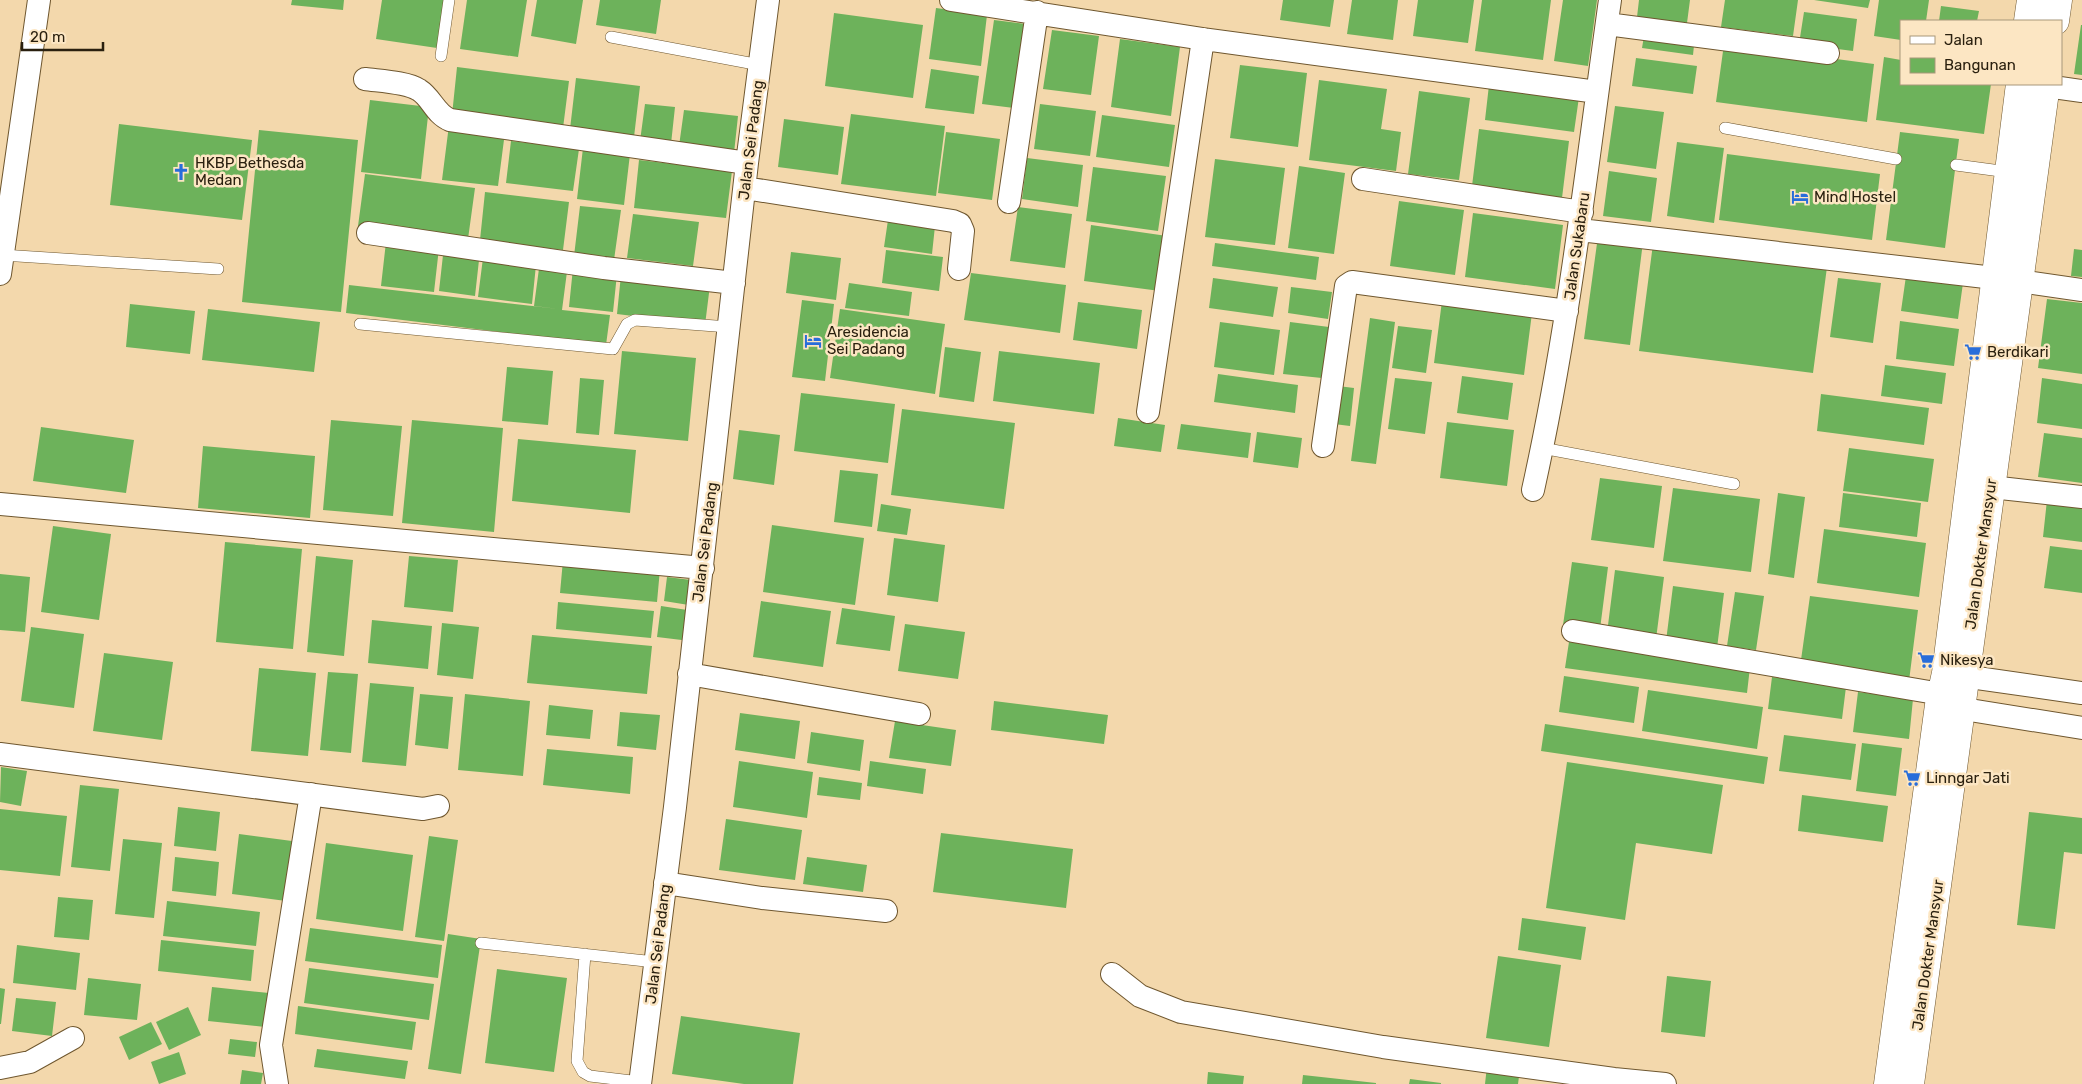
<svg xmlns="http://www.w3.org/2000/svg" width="2082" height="1084" font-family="Rubik,sans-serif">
<rect width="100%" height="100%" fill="#f3d8ac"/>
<path fill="#6db25b" d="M292,0H344L343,10L291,5Z
M382,0H445L437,48L376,39Z
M467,0H527L518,57L460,49Z
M537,0H583L576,44L531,36Z
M600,0H661L656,34L596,25Z
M1283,0H1334L1330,27L1280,20Z
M1352,0H1398L1393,40L1347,34Z
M1418,0H1474L1468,43L1413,36Z
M1482,0H1551L1543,60L1475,51Z
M1563,0H1597L1588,66L1554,61Z
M1639,0H1690L1687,23L1637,17Z
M1725,0H1798L1793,36L1721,27Z
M1814,0H1870L1868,8Z
M1879,0H1929L1926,21H1901V40L1874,36Z
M1941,6L1979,11L1977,21H1939Z
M936,8L987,15L981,66L929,59Z
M1804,12L1857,19L1853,51L1799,44Z
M834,13L923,25L913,98L825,86Z
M994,20L1033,25L1022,109L982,104Z
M2081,25H2082V75L2074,74Z
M1052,30L1099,36L1091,95L1043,89Z
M1645,30L1695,36L1693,55L1642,48Z
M1120,39L1180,47L1171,116L1111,107Z
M1724,44L1874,64L1867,122L1716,102Z
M1884,57L1901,60V84H1991L1984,134L1876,120Z
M1636,58L1697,66L1693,94L1632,86Z
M1240,65L1307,73L1298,147L1230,138Z
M457,67L569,81L563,128L452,115Z
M931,69L979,76L974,114L925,108Z
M576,78L640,86L634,137L570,129Z
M1319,80L1387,89L1381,129L1401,132L1396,171L1309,160Z
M1489,85L1579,97L1574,132L1485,120Z
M1419,91L1470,98L1459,180L1408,174Z
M370,100L429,107L421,179L361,172Z
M645,104L675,107L671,144L640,141Z
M1040,104L1096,111L1090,156L1034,149Z
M1615,106L1664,112L1656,169L1607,162Z
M684,110L738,116L734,153L679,146Z
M851,114L945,126L936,196L841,184Z
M1102,115L1175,125L1169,167L1096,157Z
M784,119L844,127L838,175L778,167Z
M119,124L252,140L242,220L110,205Z
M449,125L505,132L498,186L442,180Z
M1479,129L1569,141L1562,198L1472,186Z
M259,130L358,140L341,312L242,302Z
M946,132L1000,139L992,200L938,193Z
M1900,132L1959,139L1945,248L1886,240Z
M511,141L579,149L573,191L506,183Z
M1677,142L1724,148L1714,223L1667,216Z
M583,148L630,154L624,205L577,199Z
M1727,154L1880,174L1872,240L1719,220Z
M1027,158L1083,165L1078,207L1022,199Z
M1215,159L1285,168L1275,245L1205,237Z
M639,160L732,171L726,218L634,208Z
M1299,166L1345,173L1334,254L1288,248Z
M1093,167L1166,176L1158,231L1086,221Z
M1609,171L1657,178L1651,222L1603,216Z
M365,174L475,188L468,239L358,226Z
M485,192L569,202L563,250L480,240Z
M1399,201L1464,210L1455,275L1390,266Z
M580,206L621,210L614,260L574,256Z
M1018,207L1072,214L1065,268L1010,261Z
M1473,213L1563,225L1555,289L1465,277Z
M633,214L699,222L693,266L627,258Z
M888,220L935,226L932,254L884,247Z
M1091,225L1167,236L1160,291L1084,281Z
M1598,236L1643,242L1630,345L1584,339Z
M386,242L439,248L434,292L381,286Z
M1215,243L1319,257L1316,280L1212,266Z
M1653,244L1827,267L1813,373L1639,351Z
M2074,249L2082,250V277L2071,276Z
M886,250L943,257L939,291L882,283Z
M791,252L841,258L836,300L786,293Z
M443,255L479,260L475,296L439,291Z
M483,258L536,265L532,304L478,297Z
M540,261L568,264L562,310L610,315L606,345L346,313L349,285L559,309L534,306Z
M573,268L617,274L613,312L569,307Z
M971,273L1066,285L1060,333L964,320Z
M621,275L710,285L705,325L617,314Z
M1906,276L1963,283L1958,319L1901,311Z
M1213,278L1278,287L1273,317L1209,308Z
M1838,278L1881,283L1873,343L1830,337Z
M849,283L912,292L909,316L845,308Z
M1291,287L1332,292L1328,319L1288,313Z
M2047,299L2082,303V374L2038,368Z
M802,300L834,304L825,381L792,377Z
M1442,301L1532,313L1524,375L1434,363Z
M1078,302L1142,310L1137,349L1073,340Z
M130,304L195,311L190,354L126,347Z
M208,309L320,322L314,372L202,360Z
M840,309L945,324L935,394L830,378Z
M1370,318L1395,322L1376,464L1351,461Z
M1900,321L1959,329L1954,366L1896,359Z
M1220,322L1280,330L1274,375L1214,367Z
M1290,322L1329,327L1322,378L1283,374Z
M1398,326L1432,330L1426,373L1392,368Z
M945,347L981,352L974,402L939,397Z
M622,351L696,358L688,441L614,434Z
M999,351L1100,363L1094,414L993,401Z
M1885,365L1946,373L1942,404L1881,396Z
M507,367L553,371L548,425L502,421Z
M1218,374L1298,385L1295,413L1214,402Z
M1462,376L1513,383L1508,420L1457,413Z
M580,378L604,380L599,435L576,433Z
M1395,378L1432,382L1425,434L1388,429Z
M2042,378L2082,384V429L2037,423Z
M1338,386L1354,388L1350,426L1334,424Z
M801,393L895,404L888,463L794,451Z
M1821,394L1929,408L1924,445L1817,431Z
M902,409L1015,423L1004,509L891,495Z
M1118,418L1165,425L1161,452L1114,446Z
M331,420L402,426L393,516L323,510Z
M412,420L503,428L494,532L402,523Z
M1447,422L1514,430L1507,486L1440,478Z
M1181,424L1251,433L1248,458L1177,449Z
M41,427L134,440L126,493L33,481Z
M739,430L780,435L774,485L733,479Z
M1257,432L1302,438L1298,468L1253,462Z
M2044,433L2082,438V483L2038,477Z
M518,439L636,450L630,513L512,501Z
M203,446L315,456L310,518L198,508Z
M1849,448L1934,459L1928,502L1843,491Z
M840,470L878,474L872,527L834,522Z
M1600,478L1662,486L1654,548L1591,540Z
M1673,488L1760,499L1751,572L1663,561Z
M1778,493L1805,497L1794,578L1768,574Z
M1843,493L1921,503L1917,537L1839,527Z
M2047,500L2082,505V542L2043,537Z
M881,504L911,509L907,535L877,531Z
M772,525L864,538L855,605L763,592Z
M53,526L111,534L99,620L41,612Z
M1824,529L1926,543L1919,597L1817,583Z
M894,538L945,545L938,602L887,595Z
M225,542L302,549L293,649L216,642Z
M2050,546L2082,550V593L2044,588Z
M316,556L353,560L344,656L307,652Z
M409,556L458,560L453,612L404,607Z
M563,560L660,569L657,602L560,593Z
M1572,562L1608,567L1600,629L1563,625Z
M1615,570L1664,577L1656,639L1607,633Z
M0,574L30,577L25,632L0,630Z
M667,577L699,581L695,606L664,601Z
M1673,586L1724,593L1717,648L1666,641Z
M1735,592L1764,596L1756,650L1727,646Z
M1810,596L1918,610L1909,681L1800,667Z
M761,601L831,611L823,667L753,657Z
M558,602L654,611L651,638L556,629Z
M661,606L694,611L690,641L657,637Z
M842,608L895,616L890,651L836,644Z
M372,620L432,626L428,669L368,663Z
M442,623L479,627L473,679L437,675Z
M905,624L965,632L958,679L898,671Z
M31,627L84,634L74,708L21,701Z
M532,635L652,646L647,694L527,683Z
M1569,642L1750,667L1747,693L1565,668Z
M104,653L173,662L162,740L93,731Z
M259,668L316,673L308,756L251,751Z
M328,672L358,674L351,753L320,750Z
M1564,676L1639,687L1634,723L1559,712Z
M1772,677L1846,687L1842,719L1768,709Z
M370,683L414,687L406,766L362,762Z
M1648,690L1763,707L1757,749L1642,731Z
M1858,692L1913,699L1909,739L1853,732Z
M420,694L453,697L448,749L415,745Z
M465,694L530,701L523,776L458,770Z
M994,701L1108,715L1104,744L991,730Z
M549,705L593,710L590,739L546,735Z
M620,712L660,715L656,750L617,746Z
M740,713L800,721L795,759L735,750Z
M895,721L956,730L951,766L889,758Z
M1545,724L1768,757L1764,784L1541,751Z
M811,732L864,740L860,771L807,763Z
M1784,735L1856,744L1851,780L1779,771Z
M1862,743L1902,748L1896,796L1856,791Z
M547,749L633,757L630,794L543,785Z
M739,761L813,772L807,818L733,807Z
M870,761L926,769L923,794L867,786Z
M1567,762L1723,785L1712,854L1636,843L1625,920L1546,908Z
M1,767L27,771L21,806L0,802Z
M819,777L862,783L860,800L817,795Z
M80,785L119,789L110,871L71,867Z
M1802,795L1888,806L1883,842L1798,831Z
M178,807L220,812L216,851L174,846Z
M0,809L67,816L60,876L0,870Z
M2029,812L2082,818V854L2064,852L2055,929L2017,925Z
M726,819L802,830L795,880L719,870Z
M941,833L1073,849L1066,908L933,892Z
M239,834L292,841L286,901L232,894Z
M429,836L458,840L444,941L415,937Z
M123,839L162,843L154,918L115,914Z
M326,843L413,855L403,931L316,919Z
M175,857L219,862L216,896L172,891Z
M807,857L867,865L863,892L803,884Z
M58,897L93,900L89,940L54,937Z
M167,901L260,912L256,946L163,936Z
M1522,918L1586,927L1581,960L1518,950Z
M310,928L442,945L438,978L305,961Z
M448,934L481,939L461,1074L428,1069Z
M161,940L254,950L251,981L158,971Z
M17,945L80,953L76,990L13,983Z
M1498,956L1561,965L1549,1047L1486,1038Z
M309,968L434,984L429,1020L304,1003Z
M497,969L567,978L554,1072L485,1063Z
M1667,976L1711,981L1705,1037L1661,1032Z
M88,978L141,984L137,1020L84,1015Z
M212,987L269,993L265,1027L208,1021Z
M0,988L5,989L1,1024H0Z
M16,998L56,1002L52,1036L12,1031Z
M298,1006L416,1022L412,1050L295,1034Z
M188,1007L201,1035L169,1050L156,1022Z
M681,1016L800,1033L793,1084H744L672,1074Z
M151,1022L162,1044L129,1060L119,1037Z
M230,1039L257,1042L255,1057L228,1054Z
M317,1049L408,1061L405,1079L314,1067Z
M179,1052L186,1074L159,1084L151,1062Z
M1487,1066L1520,1069L1518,1084H1485Z
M242,1070L263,1073L261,1084H240Z
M1208,1072L1244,1076L1243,1084H1207Z
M1303,1075L1376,1083V1084H1302Z
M1410,1079L1441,1083V1084H1409Z"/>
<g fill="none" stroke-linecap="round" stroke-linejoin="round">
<g stroke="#6f572f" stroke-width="12">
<path id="lane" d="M611,37L760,65
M441,56L449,0
M1725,128L1896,159
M1956,165L2008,172
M2,255L218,269
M360,324L613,349L627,324L635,320L729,327
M1542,448L1734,484
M481,943L655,962
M585,954L577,1061L583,1072L590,1076L640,1082"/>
</g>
<g stroke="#6f572f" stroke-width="24">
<path id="street" d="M951,0L1203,39L1597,92
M1607,24L1828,53
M365,79C379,81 407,82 419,90C432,98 435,114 450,120L747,163
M2046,86L2082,91
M1363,179L1582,212
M745,188L953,221L960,224L963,231L959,269
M1009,202L1037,12
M1580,230L1994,278
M368,233L604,268L734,283
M0,274L39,0
M2019,281L2082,290
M1148,412L1203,39
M1323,446L1346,286L1352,282L1567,311
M1991,487L2082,497
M1533,490C1569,328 1587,164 1610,0
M0,504L703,568
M1573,631L1941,694
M689,674L919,714
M1949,674L2082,693
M1945,706L2082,728
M0,754L423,809L438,806
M665,883L762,898L886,911
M1112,974L1140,996L1181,1012L1383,1047L1614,1079L1665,1084
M0,1068L30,1062L73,1038
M277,1084L271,1045L311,794
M640,1084L675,807L747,163L768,0"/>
</g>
<g stroke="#6f572f" stroke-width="29">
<path id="primary" d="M2028,21L2031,0
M2055,21L2058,0
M1888,1084L1939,705L1946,673L2020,84
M1910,1084L2046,84"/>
</g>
<use href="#lane" stroke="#fff" stroke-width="11"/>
<use href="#street" stroke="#fff" stroke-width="22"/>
<use href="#primary" stroke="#fff" stroke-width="28"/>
</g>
<defs>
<g id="church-bare" transform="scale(1.35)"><path d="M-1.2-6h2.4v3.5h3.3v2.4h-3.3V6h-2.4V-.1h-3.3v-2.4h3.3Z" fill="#286dda" stroke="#fce6c3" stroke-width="2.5" paint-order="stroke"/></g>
<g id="hotel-bare" transform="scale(1.35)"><path d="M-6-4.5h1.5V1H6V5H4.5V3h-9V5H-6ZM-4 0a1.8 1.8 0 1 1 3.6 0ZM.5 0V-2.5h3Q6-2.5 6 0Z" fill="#286dda" stroke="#fce6c3" stroke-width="2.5" paint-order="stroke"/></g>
<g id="supermarket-bare" transform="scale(1.35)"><path d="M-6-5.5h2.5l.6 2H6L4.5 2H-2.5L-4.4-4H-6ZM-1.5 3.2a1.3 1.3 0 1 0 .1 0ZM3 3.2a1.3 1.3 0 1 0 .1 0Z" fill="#286dda" stroke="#fce6c3" stroke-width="2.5" paint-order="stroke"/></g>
</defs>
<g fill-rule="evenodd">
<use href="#church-bare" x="181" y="172"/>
<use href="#hotel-bare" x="1800" y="197"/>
<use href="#hotel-bare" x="813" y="341"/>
<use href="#supermarket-bare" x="1973" y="352"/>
<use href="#supermarket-bare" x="1926" y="660"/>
<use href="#supermarket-bare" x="1912" y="778"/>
</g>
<g text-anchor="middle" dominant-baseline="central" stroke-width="5" stroke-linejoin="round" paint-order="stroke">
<g font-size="15" fill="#2a200f" stroke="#fce6c3">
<text transform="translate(751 140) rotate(-83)">Jalan Sei Padang</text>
<text transform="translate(1577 246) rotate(-82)">Jalan Sukabaru</text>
<text transform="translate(705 542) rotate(-83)">Jalan Sei Padang</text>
<text transform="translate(1981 554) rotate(-82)">Jalan Dokter Mansyur</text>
<text transform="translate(658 944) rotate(-83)">Jalan Sei Padang</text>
<text transform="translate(1928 955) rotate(-82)">Jalan Dokter Mansyur</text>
</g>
<g font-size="15" fill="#2a200f" stroke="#fce6c3" text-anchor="start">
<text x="195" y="163">HKBP Bethesda<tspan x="195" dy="17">Medan</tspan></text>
<text x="1814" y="197">Mind Hostel</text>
<text x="827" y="332">Aresidencia<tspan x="827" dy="17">Sei Padang</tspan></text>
<text x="1987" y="352">Berdikari</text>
<text x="1940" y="660">Nikesya</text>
<text x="1926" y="778">Linngar Jati</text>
</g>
</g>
<rect x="1900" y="20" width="162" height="65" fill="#fce6c3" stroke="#a8977b"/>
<rect x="1910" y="36" width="25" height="8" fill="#ffffff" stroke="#a8977b"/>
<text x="1944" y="45" font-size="15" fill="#2a200f">Jalan</text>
<rect x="1910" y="58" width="25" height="15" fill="#6db25b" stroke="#a8977b"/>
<text x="1944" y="70" font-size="15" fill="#2a200f">Bangunan</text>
<path d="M22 42v8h81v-8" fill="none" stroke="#2a200f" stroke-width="2.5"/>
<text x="30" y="42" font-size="15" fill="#2a200f" stroke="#fce6c3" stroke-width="4" paint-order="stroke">20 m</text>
</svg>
